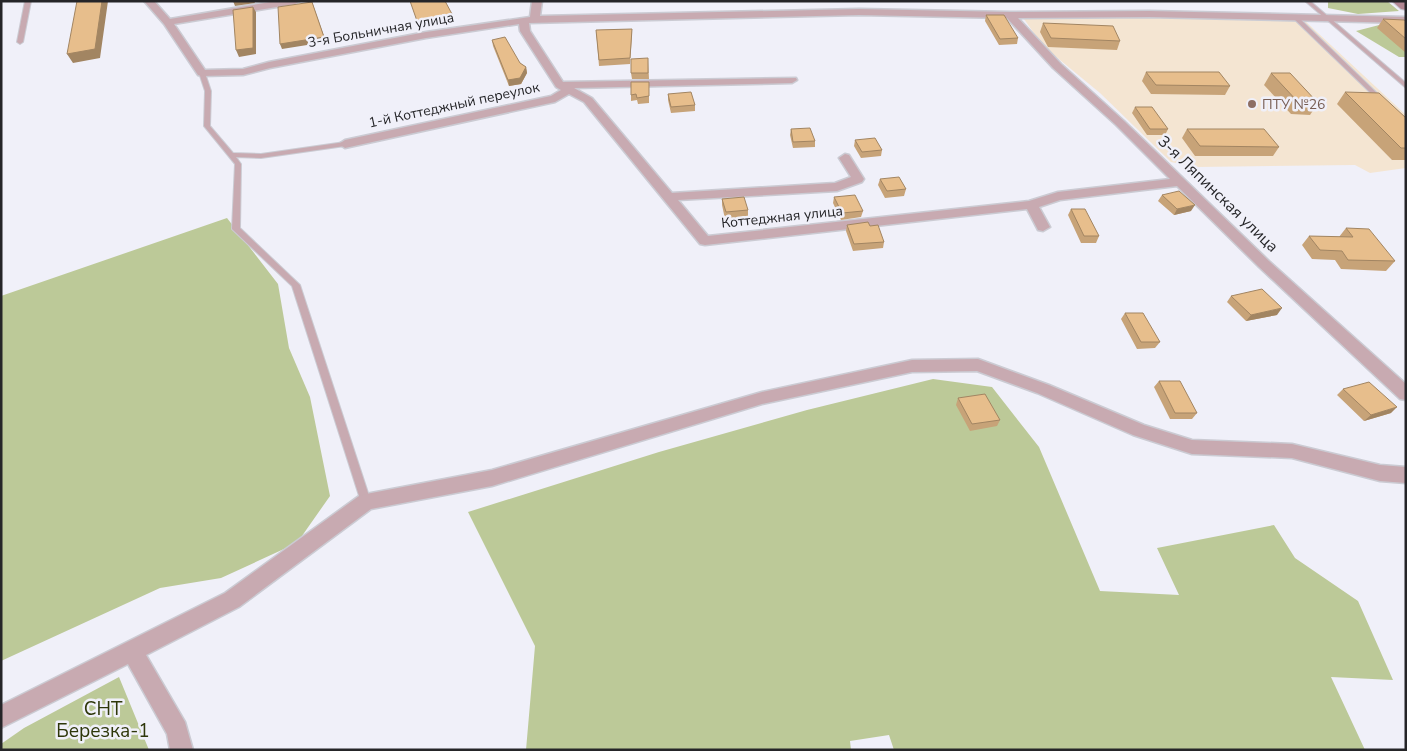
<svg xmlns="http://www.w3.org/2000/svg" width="1407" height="751" font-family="'Nunito Sans',sans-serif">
<rect width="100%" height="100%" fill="#f0f0f9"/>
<path fill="#f4e5d2" d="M1103,17L1304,20L1406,115V168L1370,173L1355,165L1197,167L1171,162L1100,93L1043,46L1024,19Z"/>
<path fill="#bcc998" d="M1328,1H1387L1399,11L1358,14L1328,8Z
M1387,23H1406V57H1399L1356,31Z
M227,218L278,284L289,348L310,397L330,496L297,543L221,578L160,588L1,661V296Z
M933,379L992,387L1039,447L1100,591L1179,595L1157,548L1274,525L1295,558L1358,601L1393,680L1331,677L1365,750H894L889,735L850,741L851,750H526L535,646L468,512L659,452L807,410Z
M119,677L149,750H1V744L24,728Z"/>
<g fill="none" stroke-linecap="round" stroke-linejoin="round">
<g stroke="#cbcbd3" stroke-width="2">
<path id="lane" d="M25,1H31L23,42L20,44L17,42Z
M1305,1H1310L1406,83V88Z
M1293,16H1297L1383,99V101H1379L1293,18Z
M202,71L205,73L211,91L210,126L233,153L261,154L345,142L348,144L345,146L261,158L236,157L241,164L240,228L300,285L371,502L370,505L366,506L362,505L361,502L292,286L232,229L235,164L204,126L205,91L199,73Z"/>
</g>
<g stroke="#cbcbd3" stroke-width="3">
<path id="street" d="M144,1H154L170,19L276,1H300L295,4L174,24L205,70L243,69L269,62L426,32L530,17L532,1H542L540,16L859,9L1010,12L1149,11L1406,17V23L1149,17L1018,18L1061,64L1124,121L1269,261L1406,384V400L1400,399L1259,267L1177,186L1060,200L1039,207L1050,227L1043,231L1038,230L1027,209L705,245L700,244L584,102L569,94L555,102L345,148L339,144L345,140L551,96L561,90L556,87L520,31L519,24L426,38L270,68L243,75L202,76L198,75L164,24ZM859,15L1007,18L1053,68L1116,125L1170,179L1058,192L1029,201L708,236L678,200L837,191L862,182L864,179L849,155L845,154L839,158L851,177L835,183L672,193L592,98L574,88L792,83L797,80L796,78L563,82L530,31L529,23Z
M978,359L1049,385L1144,425L1192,440L1292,444L1380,465L1406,467V483L1380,481L1292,458L1192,454L1133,435L1037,393L977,371L912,372L762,404L492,486L371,509L239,607L146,655L185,722L193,750H170L167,734L128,664L1,728V705L225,593L359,496L366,494L492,470L762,392L912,360Z"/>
</g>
<g stroke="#cbcbd3" stroke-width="2">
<path id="secondary" d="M1392,1H1406V10L1401,9Z"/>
</g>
<use href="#lane" fill="#c8aab1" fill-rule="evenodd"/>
<use href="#street" fill="#c8aab1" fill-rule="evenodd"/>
<use href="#secondary" fill="#b28792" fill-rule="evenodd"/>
</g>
<path fill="#c7a378" d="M566,1H582V2H566Z
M986,15L1018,38L1017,44L999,45L985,21Z
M1383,19L1406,21V53L1377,28Z
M1043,23L1120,41L1117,50L1048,47L1040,32Z
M632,29V35L630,64L599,66L596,30Z
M492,40L520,63L526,67L527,73L521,84L509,86L493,46Z
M648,58L649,79H632L631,73Z
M1146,72L1230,86L1225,95L1151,94L1142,81Z
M1271,73L1318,103L1310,115L1291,114L1264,85Z
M649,82V103L638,104L637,100L631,101V95Z
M1345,92L1406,118V160H1392L1337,104Z
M668,94L695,105V111L671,113L668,100Z
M1135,107L1168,129L1165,135H1147L1132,113Z
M791,129L815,141V147L793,148L790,135Z
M1187,129L1279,147L1273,156H1195L1182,138Z
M855,140L882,150L881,156L861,158L854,146Z
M880,179L906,189L904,196L885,198L878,185Z
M1162,195L1191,211L1174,215L1158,201Z
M834,197L863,211L861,217L841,220L833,203Z
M722,199L748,210V217L725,219L722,205Z
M1071,209L1099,236L1096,243H1081L1068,215Z
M847,225L870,226L884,242L883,248L853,251L846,231Z
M1346,228L1395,261L1386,271L1341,269L1335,260L1312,259L1302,245L1309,236L1339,237Z
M1231,296L1277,315L1246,321L1227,302Z
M1125,313L1160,342L1155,348L1137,349L1121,319Z
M1159,381L1197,413L1192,419H1170L1154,387Z
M1343,389L1391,413L1364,421L1337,395Z
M958,398L1000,420L997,426L970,431L956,405Z"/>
<path fill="#a28562" d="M102,1H108L100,58L73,63L67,54Z
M233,1H254L255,3L235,6Z
M312,2L326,42L282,49L280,44Z
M253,7L256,12V54L239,57L236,50Z
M452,14V17L417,24V21Z
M526,67L527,73L521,84L509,86L508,80Z
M1195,205L1191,211L1174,215L1177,209Z
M1282,308L1277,315L1246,321L1251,315Z
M1397,407L1391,413L1364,421L1371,415Z"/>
<path fill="#e7be8c" stroke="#a28562" d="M77,1H102L95,49L67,54Z
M410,1H445L452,14L417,21Z
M312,2L324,37L280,44L278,7Z
M253,7V48L236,50L233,10Z
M986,15H1004L1018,38L1000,39Z
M1383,19L1404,20L1406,21V39Z
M1043,23L1113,26L1120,41L1051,38Z
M632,29L630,58L599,60L596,30Z
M505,37L520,63L526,67L520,78L508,80L492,40Z
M648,58V73H631V59Z
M1146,72H1219L1230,86L1156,85Z
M1271,73H1290L1318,103L1298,102Z
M631,82H649V96L637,98L636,94L631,95Z
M691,92L695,105L671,107L668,94Z
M1345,92L1379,93L1406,118V148H1401Z
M1135,107H1152L1168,129H1150Z
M810,128L815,141L793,142L791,129Z
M1187,129H1264L1279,147L1200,146Z
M875,138L882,150L862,152L855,140Z
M899,177L906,189L887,191L880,179Z
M1179,191L1195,205L1177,209L1162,195Z
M855,195L863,211L842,213L834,197Z
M744,197L748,210L726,212L722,199Z
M1071,209H1085L1099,236H1084Z
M868,222L870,226L878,225L884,242L854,244L847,225Z
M1346,228L1369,229L1395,261L1348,260L1342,251L1320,250L1309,236L1353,237Z
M1262,289L1282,308L1251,315L1231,296Z
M1125,313H1143L1160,342H1141Z
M1159,381H1180L1197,413H1175Z
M1369,382L1397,407L1371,415L1343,389Z
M985,394L1000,420L972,424L958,398Z"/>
<circle fill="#8d6e63" stroke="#f0f0f9" stroke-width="2" cx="1252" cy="104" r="5"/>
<g text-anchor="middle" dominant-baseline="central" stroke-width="5" stroke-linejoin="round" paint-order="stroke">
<g font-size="14" fill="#252528" stroke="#f0f0f9">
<text transform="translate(381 30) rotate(-10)">3-я Больничная улица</text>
<text transform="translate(454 105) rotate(-12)">1-й Коттеджный переулок</text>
<text transform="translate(782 217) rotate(-6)">Коттеджная улица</text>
</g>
<g font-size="14" fill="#785e54" stroke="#f0f0f9" text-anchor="start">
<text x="1262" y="104">ПТУ №26</text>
</g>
<g font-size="16" fill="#252528" stroke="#f0f0f9">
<text transform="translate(1218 194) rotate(44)">3-я Ляпинская улица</text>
</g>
<g font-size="19" fill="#2e370a" stroke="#f0f0f9">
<text x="103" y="709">СНТ<tspan x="103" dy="22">Березка-1</tspan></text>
</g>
</g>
<rect width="1407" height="751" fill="none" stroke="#252528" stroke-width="5"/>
</svg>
